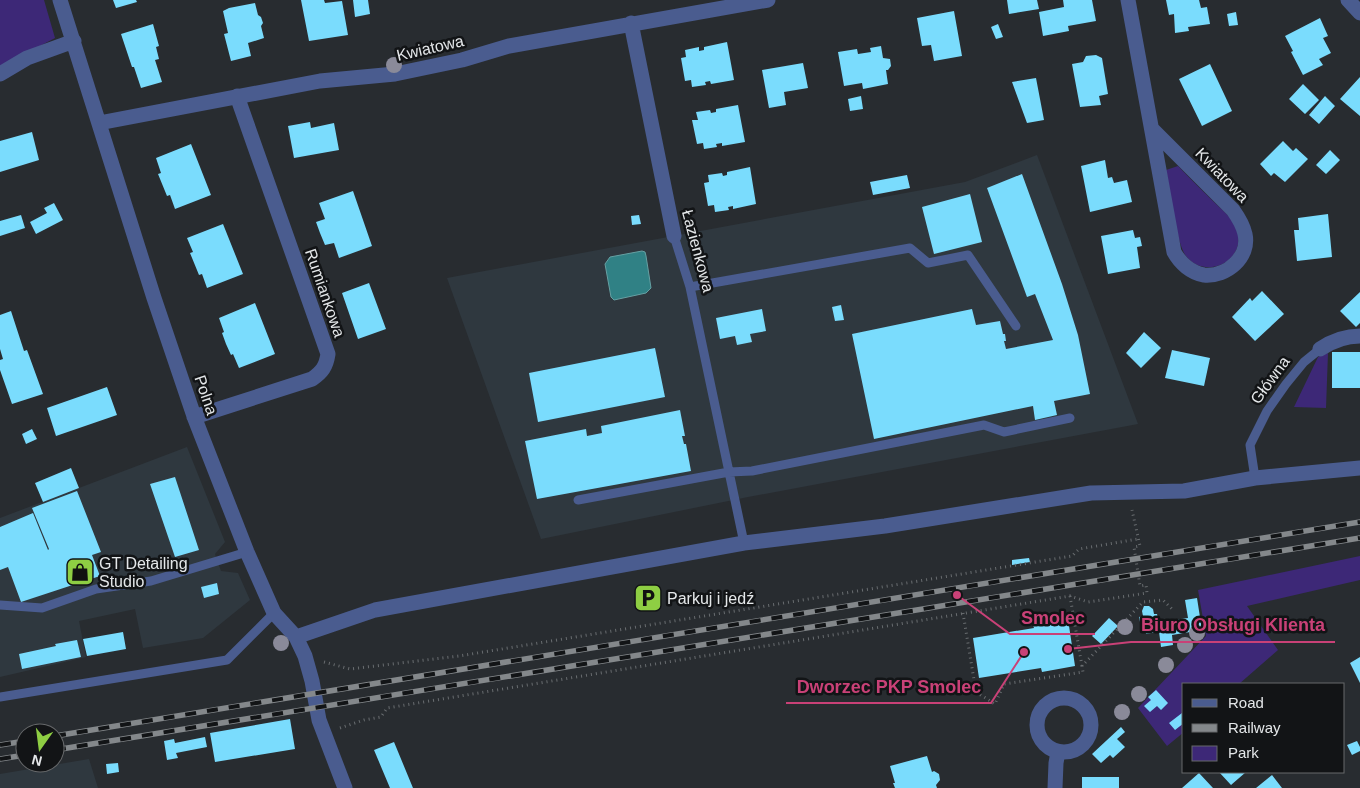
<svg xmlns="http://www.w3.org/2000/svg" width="1360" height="788" font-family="Arial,sans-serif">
<rect width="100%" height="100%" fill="#282c30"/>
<path fill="#2f383f" d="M1037,155L1138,424L748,497L541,539L447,278L965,182Z
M187,447L225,542L215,554L221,571L238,573L250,600L203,638L143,648L135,609L79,621L86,657L0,677V518Z
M89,759L98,788H0V774Z"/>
<path fill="#3d2877" d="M0,0H44L55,38L0,67Z
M1178,166C1190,179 1203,191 1216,204C1222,210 1230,216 1234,224C1253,257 1207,283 1186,256C1176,243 1170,189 1166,170Z
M1328,353L1326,408L1294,407L1318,357Z
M1360,556V580L1247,606L1278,650L1239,684H1184V732L1167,746L1138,708L1206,636L1198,590Z"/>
<path fill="#308185" stroke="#66a0a3" d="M642,251L645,252L646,256L651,288L646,293L614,300L611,297L605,264L610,257Z"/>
<path fill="#7adcfd" d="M113,0H136L137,2L116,8Z
M301,0H324L325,3L342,1L348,35L309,41Z
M353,0H368L370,14L355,17Z
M1007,0H1037L1039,9L1009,14Z
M1063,0H1092L1096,21L1068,26L1069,31L1043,36L1039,12L1064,7Z
M1166,0H1199L1201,8L1207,7L1210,24L1188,27L1189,31L1175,33L1174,14L1169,15Z
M255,3L258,15L261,17L263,23L261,26L264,38L248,43L251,56L231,61L224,34L228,33L223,11L229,8Z
M954,11L962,56L934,61L931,45L922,46L917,18Z
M1236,12L1238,25L1229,26L1227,14Z
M1320,18L1328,36L1323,38L1331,53L1319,59L1323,65L1303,75L1291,52L1293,51L1285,36Z
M153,24L159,46L156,47L159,59L155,60L162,82L141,88L134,67H132L121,34Z
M998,24L1003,37L996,39L991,27Z
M727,42L734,80L711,84L710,81L705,82L706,85L692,87L691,80L685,81L681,58L686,57L685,50L699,47V51L704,50V47Z
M881,46L883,58L890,59L891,66L888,70H886L888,84L863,89L862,83L844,86L838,52L857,49L858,54L871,52L870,48Z
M1096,55L1102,58L1108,94L1099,96L1101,105L1080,107L1072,64L1083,62L1086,56Z
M803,63L808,88L784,92L786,105L769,108L762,70Z
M1210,64L1232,111L1202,126L1179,79Z
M1360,77V116L1340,99Z
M1036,78L1044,120L1027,123L1012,82Z
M1303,84L1319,100L1305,114L1289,99Z
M861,96L863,109L850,111L848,99Z
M1325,96L1335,106L1319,124L1309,115Z
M738,105L745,142L722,146V143L716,144L717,147L704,149L703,143L697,144L692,120H698L696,112L710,110L711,113L716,112V109Z
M310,122L311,128L334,123L339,150L294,158L288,126Z
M32,132L39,160L0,172V141Z
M1283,141L1293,151L1296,148L1308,159L1285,182L1274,173L1271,176L1260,164Z
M191,144L211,195L175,209L170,195L167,196L158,174L161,173L156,158Z
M1330,150L1340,160L1326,174L1316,165Z
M1105,160L1108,178L1112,177L1114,183L1127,180L1132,202L1090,212L1081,166Z
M750,167L756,204L733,209V206L728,207L729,210L715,212L714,205L708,206L704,183L709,182L708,175L722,173L723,176L727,175V172Z
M1022,174L1062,284L1078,335L1090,394L1054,401L1057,415L1035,420L1033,406L874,439L852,334L972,309L976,325L1000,321L1003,334H1005L1006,341H1004L1006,349L1053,340L1035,294L1027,297L987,188Z
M907,175L910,188L873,195L870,182Z
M353,191L372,246L339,258L334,243L325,245L320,233L316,222L325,219L319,203Z
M970,194L982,242L934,254L922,207Z
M54,203L63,220L36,234L30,222L47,213L44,208Z
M1328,214L1332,257L1297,261L1294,230H1299L1298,218Z
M21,215L25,228L0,236V221Z
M639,215L641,224L632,225L631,216Z
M223,224L243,274L207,288L202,274L199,275L190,253L193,252L187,238Z
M1133,230L1135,238L1140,237L1142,246L1137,247L1140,268L1108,274L1101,236Z
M369,283L386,329L358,339L342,293Z
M1262,291L1284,314L1255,341L1232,317L1250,298L1252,301Z
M1360,292V323L1356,327L1340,311Z
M255,303L275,354L239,368L233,354L231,355L226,344L222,333L224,332L219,318Z
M841,305L844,320L835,321L832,307Z
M762,309L766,331L750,334L752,342L737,345L735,336L720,339L716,318Z
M11,311L24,351L27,350L43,394L12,404L0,370V360L3,359L0,349V315Z
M1144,332L1161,348L1141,368L1126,353Z
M655,348L665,397L538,422L529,373Z
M1172,350L1210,358L1204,386L1165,378Z
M1332,352H1360V388H1332Z
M107,387L117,415L56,436L47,408Z
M680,410L685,436H682L684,444H686L691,471L537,499L525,441L586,429L587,436L602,433L601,426Z
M32,429L37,439L26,444L22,434Z
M71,468L79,488L43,502L35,483Z
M175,477L199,550L175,557L150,484Z
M77,491L101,552L92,555L100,576L21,602L8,567L0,570V527L33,513L48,550L49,549L32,508Z
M1029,558L1030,562L1012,565V560Z
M217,583L219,594L204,598L201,587Z
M1197,598L1202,630L1172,635L1173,645L1161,647L1158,624L1156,625L1157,632L1146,634L1145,626L1141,627L1139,617L1143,616L1142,611L1144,606H1149L1153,609L1154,614H1157L1159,622L1188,618L1185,600Z
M1109,618L1118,626L1101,644L1092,636Z
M1068,619L1075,666L1042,672L1041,668L979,678L973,638L1034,628L1033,625Z
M123,632L126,649L87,656L83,639Z
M77,640L81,657L22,669L19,654L56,646L55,644Z
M1360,657V683L1350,663Z
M1156,690L1168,703L1161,710L1157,706L1150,712L1144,706L1151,700L1148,697Z
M1182,713L1184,716V723L1175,730L1169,723Z
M290,719L295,749L215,762L210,733Z
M1121,727L1125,732L1117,739L1125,747L1113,758L1110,755L1101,763L1092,754Z
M205,737L207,747L176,753L178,758L167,760L164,741L174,739L175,743Z
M1357,741L1360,747V751L1352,755L1347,745Z
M394,742L413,788H390L374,750Z
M927,756L932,772L934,771L939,774L940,780L936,785L937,788H895L893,783H895L890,766Z
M118,763L119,772L107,774L106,764Z
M1219,772H1246L1231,785Z
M1199,773L1213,788H1182Z
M1272,775L1282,788H1256Z
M1082,777H1119V788H1082Z"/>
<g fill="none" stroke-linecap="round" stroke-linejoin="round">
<path stroke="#696d70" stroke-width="3" stroke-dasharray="1 4" stroke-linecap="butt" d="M1070,596L1082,666
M963,613L976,692L995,704L1004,684L1083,672L1082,666L1143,602L1163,600L1174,611
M324,662L350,669L459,656L1072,556L1079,549L1138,539
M340,728L364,720L381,717L387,708L1070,596L1088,602L1147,593L1146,585L1140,586L1134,547L1140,546L1132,510"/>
<path stroke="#4a5c8f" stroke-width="9" d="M674,236L690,287L744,543
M690,287L910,248L928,263L968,255L1016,326
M1255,478L1250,445L1267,411L1286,384L1304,362L1320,349
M578,500L729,472L752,471L984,425L1004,432L1070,418
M0,605L42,608L96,589L151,581L247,552
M0,697L227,660L274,613"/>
<path stroke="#4a5c8f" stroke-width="15" d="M60,0L154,298L195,419L247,552L274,613L296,637L305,656L312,681L319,720L345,788
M1128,0L1174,252C1180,263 1191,273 1204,275C1227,277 1250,257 1245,234C1243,225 1238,217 1233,210L1153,130
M1348,0L1360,13
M631,23L674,236
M0,74L27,58L74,41
M99,123L320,81L395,74L462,60L509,46L768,0
M1320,349C1332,341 1345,336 1360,336
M194,417L312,379C322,372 326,367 328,354L237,96
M296,637L375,610L744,543L885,526L1091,493L1184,491L1255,478L1360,468
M1037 725a27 27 0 1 1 54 0a27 27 0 1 1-54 0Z
M1055,788L1056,763L1058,752"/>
<g stroke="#84888b" stroke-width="5.5">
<path id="rail" d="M55,736L1360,522
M0,745L25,741
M55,750L1360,538
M0,759L25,755"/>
</g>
<use href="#rail" stroke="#121416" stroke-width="4" stroke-dasharray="11" stroke-linecap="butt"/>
</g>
<g fill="#8a8a99">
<circle cx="394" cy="65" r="8"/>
<circle cx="1125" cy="627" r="8"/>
<circle cx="1197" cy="633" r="8"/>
<circle cx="281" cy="643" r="8"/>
<circle cx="1185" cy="645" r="8"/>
<circle cx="1166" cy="665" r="8"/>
<circle cx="1139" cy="694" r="8"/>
<circle cx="1122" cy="712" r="8"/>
</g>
<defs>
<g id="shop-square" transform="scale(1.4375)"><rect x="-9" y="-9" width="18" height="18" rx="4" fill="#8ece43" stroke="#121416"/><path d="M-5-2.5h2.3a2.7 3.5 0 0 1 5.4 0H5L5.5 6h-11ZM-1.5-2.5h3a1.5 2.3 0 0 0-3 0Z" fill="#111"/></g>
<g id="parking-square" transform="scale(1.4375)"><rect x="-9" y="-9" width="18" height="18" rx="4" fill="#8ece43" stroke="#121416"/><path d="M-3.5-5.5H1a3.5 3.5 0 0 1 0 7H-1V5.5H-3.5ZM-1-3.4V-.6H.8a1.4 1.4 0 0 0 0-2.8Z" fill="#111"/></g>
</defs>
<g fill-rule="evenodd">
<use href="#shop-square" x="80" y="572"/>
<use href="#parking-square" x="648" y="598"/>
</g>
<g text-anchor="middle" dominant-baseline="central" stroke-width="5" stroke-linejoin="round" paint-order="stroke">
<g font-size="16" fill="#e4e7e9" stroke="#121416">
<text transform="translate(430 48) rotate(-13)">Kwiatowa</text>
<text transform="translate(1222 175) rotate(46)">Kwiatowa</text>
<text transform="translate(698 251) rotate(75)">Łazienkowa</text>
<text transform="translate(325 293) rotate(71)">Rumiankowa</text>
<text transform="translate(1270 380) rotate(-54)">Główna</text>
<text transform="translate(206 395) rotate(71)">Polna</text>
</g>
<g font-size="16" fill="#e4e7e9" stroke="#121416" text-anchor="start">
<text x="99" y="563">GT Detailing<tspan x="99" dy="18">Studio</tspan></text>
<text x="667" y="598">Parkuj i jedź</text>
</g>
</g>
<path fill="none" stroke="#c94177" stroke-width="2" d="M957 595L1010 634H1095M1068 649L1131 642H1335M1024 652L991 703H786"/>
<g fill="#c94177" stroke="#121416" stroke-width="2">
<circle cx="957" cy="595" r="5"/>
<circle cx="1068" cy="649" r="5"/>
<circle cx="1024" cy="652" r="5"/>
</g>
<g font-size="18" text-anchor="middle" font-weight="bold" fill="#c94177" stroke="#121416" stroke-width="5" stroke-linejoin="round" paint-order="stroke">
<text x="1053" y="624">Smolec</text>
<text x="1233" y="631">Biuro Obsługi Klienta</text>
<text x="889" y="693">Dworzec PKP Smolec</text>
</g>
<rect x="1182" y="683" width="162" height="90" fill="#121416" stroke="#66686a"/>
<rect x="1192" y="699" width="25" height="8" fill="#4a5c8f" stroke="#66686a"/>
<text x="1228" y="708" font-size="15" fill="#e4e7e9">Road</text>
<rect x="1192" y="724" width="25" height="8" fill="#84888b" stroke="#66686a"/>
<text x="1228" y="733" font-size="15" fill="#e4e7e9">Railway</text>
<rect x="1192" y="746" width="25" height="15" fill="#3d2877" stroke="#66686a"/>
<text x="1228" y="758" font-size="15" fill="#e4e7e9">Park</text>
<g transform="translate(40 748) rotate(194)"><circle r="24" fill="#121416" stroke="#66686a"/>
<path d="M0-4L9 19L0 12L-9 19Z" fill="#8ece43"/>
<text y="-8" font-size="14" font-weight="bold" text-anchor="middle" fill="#e4e7e9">N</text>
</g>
</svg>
